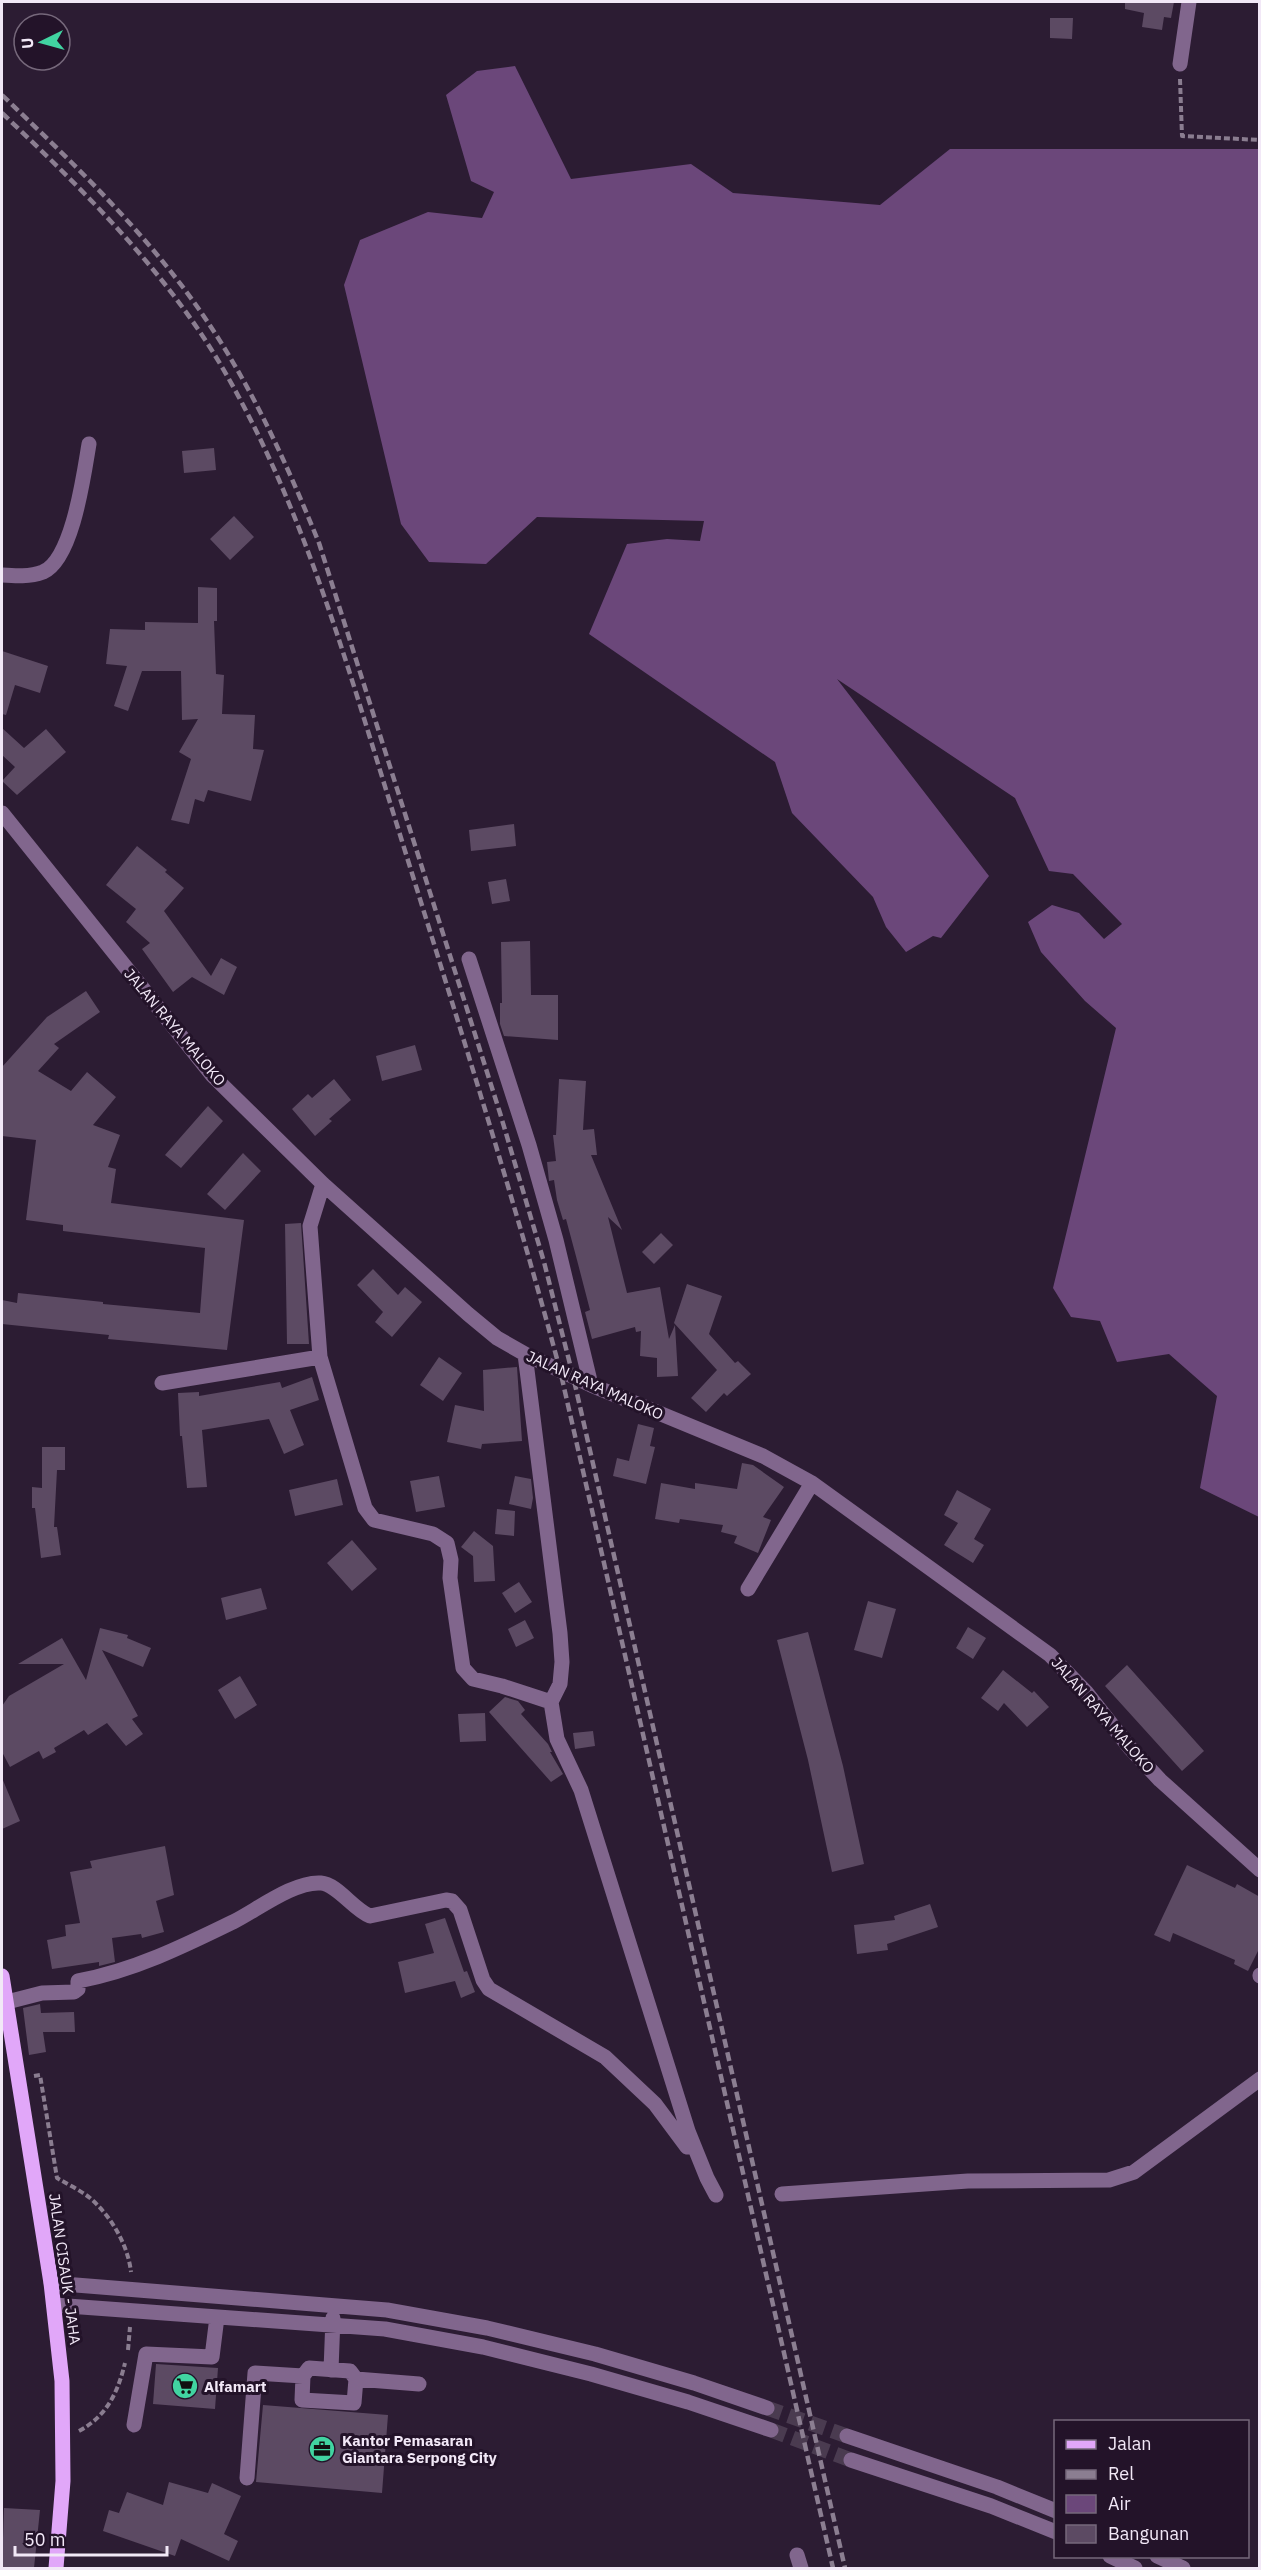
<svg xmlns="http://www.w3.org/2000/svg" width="1261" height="2570" font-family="'IBM Plex Sans',sans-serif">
<rect width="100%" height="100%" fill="#2c1c33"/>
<path fill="#6b477a" d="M515,66L571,179L691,164L733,193L880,205L950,149H1259V1517L1200,1488L1217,1396L1169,1354L1117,1362L1100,1321L1071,1317L1053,1288L1116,1028L1085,1001L1041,952L1028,922L1052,905L1079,913L1104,939L1122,924L1073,874L1049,871L1015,798L837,679L989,876L941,938L933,936L906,952L886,927L873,897L792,813L775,762L589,634L627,544L667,539L700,541L704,521L537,517L486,564L429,562L401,524L344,285L360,240L428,212L482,218L494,192L471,181L446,95L477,71Z"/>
<path fill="#5c4a63" d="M1125,2H1174L1171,18L1164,17L1162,30L1142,27L1144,13L1125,9Z
M1050,18H1073L1072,39L1050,38Z
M214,448L216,470L184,473L182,451Z
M234,516L254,537L230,560L210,539Z
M198,587L217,588V621H214L216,674L224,675L222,714L255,715L253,749L264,750L251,801L208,790L204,802L195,799L189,824L171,820L191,759L179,752L198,719L182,720L181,671H142L128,711L114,706L127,666L106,664L110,629L145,630V622L198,623Z
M2,651L48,666L40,693L15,685L6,715L2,714Z
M2,728L24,748L46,729L66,752L17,795L2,781L15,767L2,755Z
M514,824L516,846L471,851L469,830Z
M137,846L167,870L165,872L184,888L164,911L211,976L221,958L237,967L224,995L192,977L173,992L142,949L150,943L126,922L136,909L106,885Z
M506,879L510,901L492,904L488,882Z
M530,941L531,995H558V1040L504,1036L500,1024V1003H502L501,942Z
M86,991L100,1012L54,1044L59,1048L38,1071L71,1091L87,1072L116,1097L93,1125L120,1135L108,1167L116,1169L111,1203L244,1220L227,1350L108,1339L109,1335L2,1324V1300L17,1303L18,1293L103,1302V1304L200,1313L205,1248L63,1231V1225L26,1220L36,1140L2,1136V1067L47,1017Z
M415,1045L422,1070L382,1081L376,1056Z
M334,1079L351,1100L329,1119L332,1121L315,1136L292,1109L308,1094L312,1098Z
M559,1079L586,1081L583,1130L594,1129L597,1155H591L622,1230L608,1217L627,1293L660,1287L669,1339L675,1325L678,1376L657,1377V1358L640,1356L641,1331L636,1332L635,1327L592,1339L585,1312L590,1310L577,1260L566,1219L563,1220L557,1200L554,1180L549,1181L547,1162L556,1161L553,1135H556Z
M208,1106L223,1121L181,1168L165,1155Z
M243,1153L261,1171L225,1210L207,1194Z
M301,1223L309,1344H287L285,1224Z
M661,1233L673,1245L654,1264L642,1252Z
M373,1269L398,1295L405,1287L422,1302L392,1337L375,1322L383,1312L357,1285Z
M687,1284L722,1296L709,1334L735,1363L738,1361L751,1374L727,1396L724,1393L706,1412L691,1398L717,1370L674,1323Z
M439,1357L462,1373L443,1401L420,1385Z
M517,1367L522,1441L482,1444L481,1449L447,1442L455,1405L484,1411L483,1370Z
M312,1377L319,1400L290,1410L304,1445L284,1454L269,1419L202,1430L207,1487L187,1488L182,1436H180L178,1393L199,1392V1396L280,1382L282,1388Z
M638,1424L654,1428L650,1446L655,1447L646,1484L613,1476L617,1458L629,1461Z
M42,1447H65V1470H57L54,1527H57L61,1555L41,1558L35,1508H32V1487L42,1488Z
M742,1463L753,1465L784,1487L763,1517L771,1520L758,1553L734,1543L737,1536L721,1532L723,1525L680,1519L679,1523L655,1519L661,1483L695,1489V1483L737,1489Z
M439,1476L445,1507L416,1512L410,1481Z
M515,1476L531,1479L533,1498L531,1509L509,1504Z
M337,1479L343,1505L295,1516L289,1490Z
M957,1490L991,1509L974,1539L984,1545L973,1563L944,1545L958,1523L944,1515Z
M497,1509L515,1511L514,1536L495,1534Z
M474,1531L493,1546L495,1581L474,1582L473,1556L461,1547Z
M352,1540L377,1569L352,1591L327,1563Z
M519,1582L532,1602L515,1613L502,1593Z
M261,1588L267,1609L226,1620L221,1598Z
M868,1601L896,1609L882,1658L854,1650Z
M525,1620L534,1638L516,1647L508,1629Z
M968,1627L986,1638L973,1659L956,1648Z
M100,1628L128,1635L127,1638L151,1648L143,1667L102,1650L138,1716L132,1719L143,1734L126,1746L107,1723L88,1735L84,1730L54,1748L56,1752L43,1759L39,1751L10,1767L2,1752V1706L9,1696L64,1664H18L62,1638L86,1680Z
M808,1632L843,1766L864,1864L832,1872L808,1760L777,1640Z
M1127,1665L1204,1751L1182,1771L1105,1686Z
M1003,1670L1032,1693L1034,1691L1049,1707L1027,1727L1004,1703L998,1711L981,1698Z
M240,1676L257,1705L235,1719L218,1690Z
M505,1697L518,1701L525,1710L521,1714L548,1744L552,1752H550L563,1774L551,1782L489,1712Z
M485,1713L486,1741L460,1742L458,1714Z
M593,1731L595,1746L575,1749L573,1733Z
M2,1778L20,1821L2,1829Z
M165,1846L174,1895L156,1901L164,1932L142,1938L141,1934L112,1938L115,1962L99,1966V1962L52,1969L47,1940L66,1936L65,1925L80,1923L70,1872L92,1868L90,1861Z
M1187,1865L1235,1888L1237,1884L1260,1897V1947L1248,1971L1234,1964L1235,1960L1173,1933L1170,1942L1154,1935Z
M930,1904L938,1927L887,1944L888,1950L857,1954L854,1925L895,1920L894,1916Z
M445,1918L464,1972L467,1971L475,1992L461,1998L455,1981L405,1993L398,1962L434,1953L425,1924Z
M40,2004L41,2013L74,2012L75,2032H43L46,2052L29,2055L23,2008Z
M156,2364L218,2368L215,2409L153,2404Z
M263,2405L388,2415L382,2493L256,2482Z
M169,2482L208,2493L212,2483L241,2496L224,2534L238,2541L229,2561L181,2539L175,2556L103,2531L109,2510L119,2513L127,2492L163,2505Z
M4,2508L40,2510L34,2568H2Z"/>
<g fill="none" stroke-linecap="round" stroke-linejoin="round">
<path stroke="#4a3b50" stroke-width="15" stroke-dasharray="15 8" stroke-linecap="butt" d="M767,2408L847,2436
M771,2430L851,2460"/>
<path stroke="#8a7d90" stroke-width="4" stroke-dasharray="6 3" stroke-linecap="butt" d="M1180,79L1182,136L1260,140
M34,2076L40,2075L57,2178C67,2184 80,2190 90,2198C111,2216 128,2245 131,2272
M128,2350L130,2327
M79,2431C107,2416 118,2392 125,2363"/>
<path stroke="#81668d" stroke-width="15" d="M1180,64L1189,2
M2,575C15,576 30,577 43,572C73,559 84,473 89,444
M2,813L213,1076L323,1184L468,1314L497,1338L525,1354L591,1385L763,1456L812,1483L1050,1655L1086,1692L1130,1748L1160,1780L1260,1870
M469,959L529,1145L556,1240L591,1385
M323,1184L310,1226L320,1357L365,1508L374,1520L433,1534L447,1543L451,1560L450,1578L463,1668L473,1679L502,1686L551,1702
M525,1354L560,1633L562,1662L560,1684L551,1702L557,1739L581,1790L688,2131L707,2178L716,2195
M162,1383L320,1357
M748,1589L812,1483
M1260,1975V1976
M7,2002L42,1993L74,1992L78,1989V1981C133,1971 184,1946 233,1922C257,1910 294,1881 321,1883C337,1884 354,1910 370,1916L446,1900L452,1901L460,1910L483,1980L489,1989L605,2057L655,2104L687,2147
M782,2194L968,2181L1109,2180L1134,2172L1260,2079
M51,2283L387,2310L487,2328L595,2354L694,2383L767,2408
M54,2305L385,2329L483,2347L591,2374L688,2402L771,2430
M309,2368L350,2371L356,2379L354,2403L302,2400L303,2376Z
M331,2370L333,2318
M356,2379L419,2384
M134,2425L146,2354L212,2357L217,2317
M847,2436L997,2487L1056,2511
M851,2460L991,2506L1056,2532
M247,2478L255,2373L303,2376
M797,2555L801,2568
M1110,2556L1135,2568
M1157,2556L1183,2568"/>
<path stroke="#e1a7f9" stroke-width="15" d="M2,1976L51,2283L62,2381L63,2481L56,2568"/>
<path stroke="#8b7e91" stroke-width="4.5" stroke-dasharray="9 4.5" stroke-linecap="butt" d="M2,95C76,166 152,238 209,324C255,393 288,467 319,543L500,1113L544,1262L573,1376L845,2568
M2,113C83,190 165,270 222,367C305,509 348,669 397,825C453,1006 511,1187 560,1370L833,2568"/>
</g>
<defs>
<g id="supermarket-disc" transform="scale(1.35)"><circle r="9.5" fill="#41d4a1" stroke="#231329"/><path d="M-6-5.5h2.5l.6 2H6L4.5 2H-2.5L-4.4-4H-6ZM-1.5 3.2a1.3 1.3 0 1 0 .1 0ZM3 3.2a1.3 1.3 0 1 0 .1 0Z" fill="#111"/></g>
<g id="office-disc" transform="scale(1.35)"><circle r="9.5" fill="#41d4a1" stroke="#231329"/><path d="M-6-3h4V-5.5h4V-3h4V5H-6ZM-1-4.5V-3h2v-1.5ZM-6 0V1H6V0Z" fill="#111"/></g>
</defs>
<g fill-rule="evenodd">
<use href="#supermarket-disc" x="185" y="2386"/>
<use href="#office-disc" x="322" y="2449"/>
</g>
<g text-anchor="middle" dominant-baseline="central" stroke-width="6" stroke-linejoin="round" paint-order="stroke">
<g font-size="15" fill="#f2e8f7" stroke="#231329">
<text transform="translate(175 1027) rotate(50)">JALAN RAYA MALOKO</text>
<text transform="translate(595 1385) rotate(24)">JALAN RAYA MALOKO</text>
<text transform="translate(1103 1715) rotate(49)">JALAN RAYA MALOKO</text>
<text transform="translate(65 2269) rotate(82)">JALAN CISAUK - JAHA</text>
</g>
<g font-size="15" font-weight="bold" fill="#f2e8f7" stroke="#231329" text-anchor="start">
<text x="204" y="2386">Alfamart</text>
<text x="342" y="2440">Kantor Pemasaran<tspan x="342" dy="17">Giantara Serpong City</tspan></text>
</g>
</g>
<rect width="1261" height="2570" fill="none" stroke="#f2e8f7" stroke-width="6"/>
<rect x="1054" y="2420" width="195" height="138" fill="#231329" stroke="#76687b" stroke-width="1.5"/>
<rect x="1066" y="2440" width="30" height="9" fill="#e1a7f9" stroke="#76687b" stroke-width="1.5"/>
<text x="1108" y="2450" font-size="18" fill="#f2e8f7">Jalan</text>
<rect x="1066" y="2470" width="30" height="9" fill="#8b7e91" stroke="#76687b" stroke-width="1.5"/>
<text x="1108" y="2480" font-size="18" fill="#f2e8f7">Rel</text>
<rect x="1066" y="2495" width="30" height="18" fill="#6b477a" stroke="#76687b" stroke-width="1.5"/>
<text x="1108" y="2510" font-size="18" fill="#f2e8f7">Air</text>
<rect x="1066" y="2525" width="30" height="18" fill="#5c4a63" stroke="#76687b" stroke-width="1.5"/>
<text x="1108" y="2540" font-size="18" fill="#f2e8f7">Bangunan</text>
<g transform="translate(42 42) rotate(265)"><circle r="28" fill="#231329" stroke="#76687b" stroke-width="1.5"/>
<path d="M0-4.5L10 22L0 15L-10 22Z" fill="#41d4a1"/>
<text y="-9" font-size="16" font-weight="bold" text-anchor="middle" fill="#f2e8f7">U</text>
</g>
<path d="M15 2546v9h152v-9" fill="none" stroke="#f2e8f7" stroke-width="3"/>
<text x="24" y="2546" font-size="18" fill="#f2e8f7" stroke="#231329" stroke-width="4.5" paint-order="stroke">50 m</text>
</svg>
